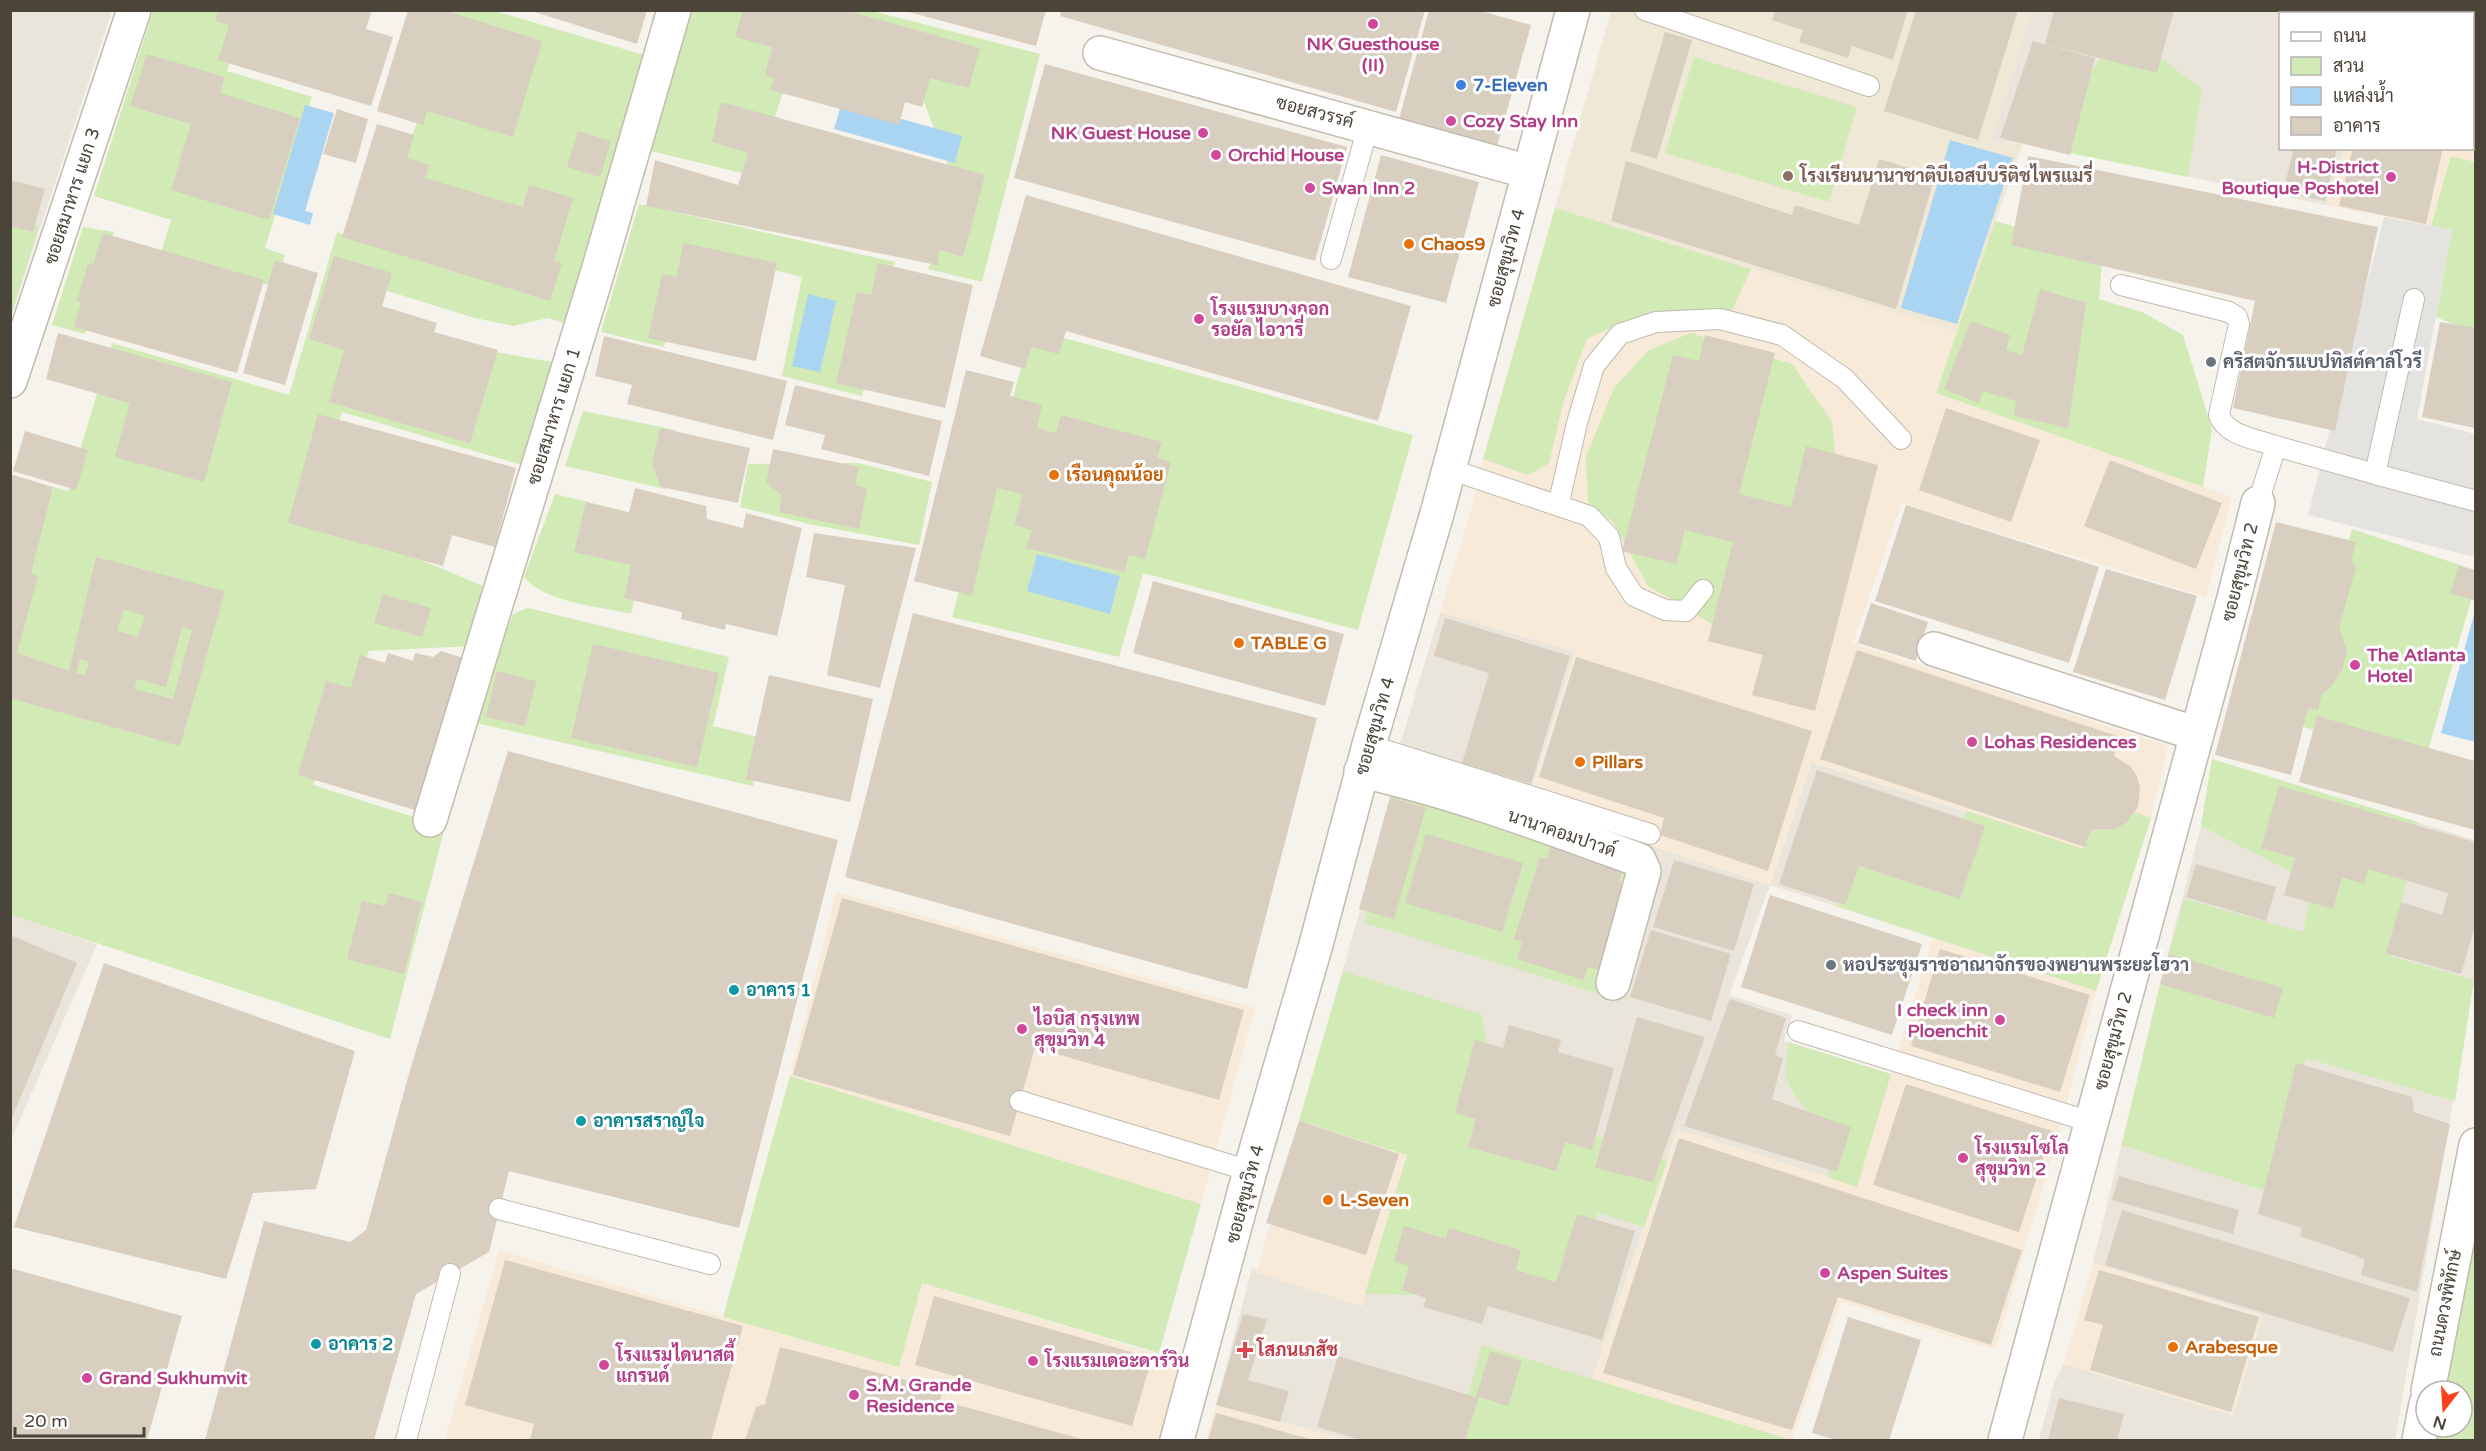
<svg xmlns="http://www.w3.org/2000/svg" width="2486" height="1451" font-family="'Varela Round',Sarabun,sans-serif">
<rect width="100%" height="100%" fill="#f6f3ec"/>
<path fill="#eae5da" d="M2315,10L2325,13L2280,14V148L2343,149L2327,205L2023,143L1990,142L2032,11Z
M11,11H112L11,316Z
M1440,612L1575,652L1532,788L1399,748Z
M2212,759L2475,840V973L2395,1440H2039L2054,1383L2064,1364L2233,1415L2261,1315L2093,1263L2160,984L2201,826Z
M1811,762L2135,866L2096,991L1770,885L1729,995L1792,1015L1784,1041L1891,1074L1857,1187L1677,1130L1592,1379L1792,1440H1350L1216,1405L1252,1268L1362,1306L1407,1155L1299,1121L1357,921L1390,797L1401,765L1770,884Z
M11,915L97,944L11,1140Z"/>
<path fill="#f7ead8" d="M2473,52L2475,53V235L2327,205L2343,149L2472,148Z
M1555,208L1957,332L1936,393L2232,497L2206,597L1902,503L1853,643L2168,746L2151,818L2135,866L1812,762L1770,885L1527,806L1575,652L1440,612L1471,510L1483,459Z
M836,892L1255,1008L1201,1204L790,1076Z
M1933,938L2096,991L2056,1143L1995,1350L1841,1302L1792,1440L1592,1380L1677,1129L1857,1186Z
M1299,1121L1407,1154L1362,1306L1256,1273Z
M499,1250L723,1317L899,1367L922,1283L1181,1361L1159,1440H445Z
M2093,1263L2262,1316L2233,1416L2064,1364Z
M1216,1405L1350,1440H1206Z"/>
<path fill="#efe8d6" d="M1611,11H2032L1990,142L2023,143L1957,332L1555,208Z"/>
<path fill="#d2eab5" d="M2381,10L2475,11V53L2473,52L2472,14H2381Z
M153,11H245L227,71L312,97L265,248L285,255L275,287L160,256L171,220L94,196Z
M403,11H495L644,55L564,323L548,318L513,326L475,318L381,289L380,316L473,348L552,362L522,465L342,412L309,513L488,588L471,646L369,651L313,785L445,827L390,1039L11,915V643L53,487L68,491L112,343L289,395L337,232L539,292L399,170L415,128L448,26Z
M692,11H872L1040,54L982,282L928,269L962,203L918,86L789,76L754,176L651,151Z
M2121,28L2202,89L2188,177L2040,147Z
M1694,57L1857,107L1829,202L1665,153Z
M2451,156L2475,162V333L2436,317L2452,230L2431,226Z
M639,204L895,262L862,396L782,376L802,277L691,250L664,347L601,332Z
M1555,208L1751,269L1730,315L1629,319L1587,339L1563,403L1549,463L1528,475L1483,459Z
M11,220L39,226L11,316Z
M1995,221L2103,251L2099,299L2142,312L2183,335L2212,429L2203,487L1936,393Z
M83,227L114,232L85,334L52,325Z
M1032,329L1413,435L1358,630L1143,573L1119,657L952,617Z
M1691,333L1792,364L1832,422L1837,471L1795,585L1712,624L1648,586L1613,522L1588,502L1586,457L1614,388L1649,350Z
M583,411L676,430L665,489L565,466Z
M858,463L932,482L919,545L809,524L740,507L748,464Z
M555,494L653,518L631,614C598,606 546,603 524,577Z
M2352,529L2475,570V586L2425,761L2297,725Z
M528,608L729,657L713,726L763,738L753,786L472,722L513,614Z
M2212,759L2418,822L2391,956L2474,980L2455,1101L2306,1058L2272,1193L2122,1145L2160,984L2273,1018L2282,988L2169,954L2184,899L2303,932L2313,883L2201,826Z
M1393,786L1650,866L1612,998L1365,923Z
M1967,811L2084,849L2091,830C2111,831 2123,828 2135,812L2151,818L2096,991L1837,906L1853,854L1948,884Z
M1343,971L1481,1014L1500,1103L1667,1161L1644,1227L1598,1213L1553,1298L1365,1294L1407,1155L1299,1121Z
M1788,1042L1891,1074L1857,1187L1829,1178L1828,1148L1814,1121L1793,1093L1785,1074Z
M790,1076L1201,1204L1159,1353L922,1283L899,1367L723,1317Z
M2475,1234V1440H2436L2438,1427H2462V1391H2445Z
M1482,1345L1791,1440H1456Z"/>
<path fill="#e5e3e0" d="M2384,217L2452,230L2417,419L2475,434V557L2308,515Z"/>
<path fill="#a9d4f2" d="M842,102L962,136L955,163L834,129Z
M305,105L334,113L305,211L313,213L310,225L273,214Z
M1950,140L2013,158L1957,324L1901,308Z
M808,294L836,301L820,372L792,366Z
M1037,554L1120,576L1110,614L1027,591Z
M2475,611L2476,742H2475L2441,733Z"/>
<path fill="#d8cfc1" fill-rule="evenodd" d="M218,10H372L366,29L393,37L371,106L218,60L229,25L215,21Z
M408,10H444L542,41L513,137L427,111L423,125L377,111Z
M528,10H647L637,44Z
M743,10H845L980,48L969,88L930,78L922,107L905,102L899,125L770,90L774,78L765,75L772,47L735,37Z
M901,10H1046L1036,46Z
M1062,10H1425L1396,112L1060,16Z
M1429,10H1477L1531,25L1497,146L1399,119Z
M1775,10H1908L1893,60L1852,46L1848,58L1799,42L1803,30L1772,20Z
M1916,10H2018L1978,140L1884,111Z
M2054,10H2174L2157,73L2045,44Z
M2440,10L2439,14H2406L2398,11Z
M1665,32L1692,40L1657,159L1630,151Z
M2033,41L2095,58L2070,155L2000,138Z
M147,54L225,77L220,93L300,118L269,220L171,190L191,124L130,106Z
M1045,64L1347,147L1315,261L1014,178Z
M721,102L985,175L963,257L940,250L937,265L646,206L655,160L738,185L748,153L712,142Z
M337,109L368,119L356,163L323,154Z
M377,124L414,135L407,158L429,165L425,178L523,207L529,185L573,198L554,261L562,263L550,301L342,237Z
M578,131L611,141L600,177L567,167Z
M2294,148H2337L2325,201L2283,192Z
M2353,148H2443L2426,224L2339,206Z
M1381,155L1479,182L1446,303L1348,277Z
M2028,156L2378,227L2335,431L2233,408L2255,301L2011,245Z
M1879,159L1935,176L1896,309L1611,221L1626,161L1792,215L1795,205L1859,225Z
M10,180L45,189L33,232L10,226Z
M1026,195L1411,306L1378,421L1066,331L1059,354L1031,347L1025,369L980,356Z
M103,233L264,280L237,373L74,327L81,302L77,301L88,264L93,265Z
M684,243L777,263L756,361L648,338L662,274L676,277Z
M334,256L392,273L382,306L437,323L434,332L498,350L470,443L329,402L344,350L309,339Z
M275,260L318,273L285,385L243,373Z
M878,263L973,285L945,408L836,383L857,292L871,295Z
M2040,289L2086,303L2068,428L2014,416L2016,401L1983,391L1979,403L1944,389L1971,321L2010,335L2006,350L2022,355Z
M2440,322L2475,328V428L2422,417Z
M58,333L232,382L204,482L115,457L130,403L46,379Z
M1705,335L1775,353L1739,494L1791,507L1806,446L1878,465L1815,711L1752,695L1763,655L1708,641L1733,542L1685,530L1676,564L1622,551L1673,355L1699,361Z
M604,336L787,381L773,440L627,404L632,385L595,376Z
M966,370L1014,382L1010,396L1042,405L1037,428L1056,433L1061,415L1162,442L1157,458L1171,462L1145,559L1129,555L1124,572L1026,548L1032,530L1014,525L1023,494L997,488L972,596L914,581Z
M795,385L942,421L929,476L821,449L825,435L785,425Z
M1946,408L2040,440L2011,522L1919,490Z
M318,414L516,468L495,547L452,535L443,566L288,523Z
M660,428L750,448L738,503L661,487L652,464Z
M25,431L88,450L76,490L13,471Z
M773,449L859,467L855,485L867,488L859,529L779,512L782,496L766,482Z
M2110,460L2222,503L2196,569L2084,526Z
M10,474L53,487L31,573L38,576L17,653L69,671L96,557L225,591L180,746L10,698ZM124,609L145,616L138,637L117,631ZM182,627L192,630L173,699L134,689L137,679L166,687ZM80,659L89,662L85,675L76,673Z
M635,488L706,506L707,519L743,528L746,513L802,528L777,636L726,624L725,630L681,619L682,612L624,598L631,565L574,552L586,502L629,513Z
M1906,505L2099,567L2069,663L1875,601Z
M2276,522L2356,542L2351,561L2356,567L2339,627L2347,651L2342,670L2332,686L2322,694L2318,710L2308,708L2291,775L2215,755Z
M814,533L916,548L880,688L827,675L845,585L806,577Z
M2459,566L2475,570V601L2450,593Z
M2106,569L2197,596L2165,700L2073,672Z
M1153,581L1344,634L1325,706L1133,653Z
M383,594L431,608L422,637L374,623Z
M1871,603L1928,622L1916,661L1858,643Z
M913,613L1317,718L1247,989L845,877Z
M1445,618L1570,656L1531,784L1462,763L1489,673L1434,656Z
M593,644L719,673L697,767L571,738Z
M1857,650L2120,737L2114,756L2130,766L2137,776L2140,788L2138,807L2127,822L2116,829L2091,830L2085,847L1820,759Z
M441,651L463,658L418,811L298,775L326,681L351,688L360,655L385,663L388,653L413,661L415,653L433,657Z
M1576,657L1812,731L1768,871L1660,835L1664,818L1539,777Z
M497,671L536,681L525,726L486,717Z
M769,675L873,699L850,802L746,779Z
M2317,716L2475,761V830L2299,782Z
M508,751L838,840L739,1228L509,1171L489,1252L416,1294L374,1440H205L264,1221L350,1242L366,1230L410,1070Z
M1817,770L1985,826L1960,899L1859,866L1845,905L1779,884Z
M2279,786L2475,842V926L2461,974L2386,953L2401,902L2442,915L2448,893L2368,869L2364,884L2342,877L2333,909L2284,895L2295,858L2261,848Z
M1390,797L1426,808L1394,919L1359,909Z
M1426,834L1523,863L1502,932L1405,903Z
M1552,840L1625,863L1619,882L1626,884L1599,970L1588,967L1584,980L1517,959L1522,942L1514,939L1540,857L1547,859Z
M1674,860L1754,884L1734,951L1653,927Z
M2196,864L2276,887L2266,921L2186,897Z
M389,893L422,902L404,974L347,959L362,901L385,906Z
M1770,895L1922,944L1892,1035L1741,987Z
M842,898L1244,1010L1219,1100L1035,1048L1010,1136L793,1075Z
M1651,930L1731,954L1711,1021L1630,997Z
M10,935L77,963L11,1120H10Z
M1940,949L2090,995L2060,1092L1911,1046Z
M2169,954L2283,988L2274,1018L2160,984Z
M104,963L355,1051L316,1189L253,1193L226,1279L14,1227Z
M1730,999L1786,1018L1775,1055L1783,1058L1772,1099L1851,1127L1837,1172L1684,1126Z
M1637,1017L1705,1037L1653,1182L1595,1168Z
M1509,1025L1561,1040L1558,1052L1614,1068L1592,1150L1565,1142L1556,1171L1468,1147L1476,1119L1455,1113L1475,1040L1503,1048Z
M2296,1063L2412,1097L2414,1112L2450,1124L2417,1292L2361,1275L2365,1259L2300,1236L2302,1228L2258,1214Z
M1906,1084L2052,1131L2019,1232L1873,1185Z
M1299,1121L1399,1154L1366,1255L1266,1223Z
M1679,1138L2022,1250L1991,1345L1838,1297L1792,1430L1603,1373Z
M2119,1176L2239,1210L2233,1234L2112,1200Z
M2122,1210L2410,1298L2393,1352L2105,1265Z
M1577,1214L1635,1231L1602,1340L1488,1306L1482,1324L1423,1307L1426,1298L1402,1290L1409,1266L1394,1261L1404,1226L1446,1239L1449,1228L1521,1250L1516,1270L1556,1282Z
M505,1260L743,1326L711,1440H530L534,1424L465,1405Z
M10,1268L182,1316L147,1440H10Z
M2099,1270L2259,1317L2231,1412L2090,1370L2103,1325L2084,1320Z
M934,1296L1152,1358L1132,1426L915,1365Z
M1243,1314L1267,1319L1248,1380L1289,1391L1280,1422L1216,1405Z
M1848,1317L1921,1340L1889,1440H1836L1812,1433Z
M780,1347L943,1390L940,1400L1085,1440H745L756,1407L765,1404Z
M1490,1351L1522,1361L1508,1406L1479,1397L1465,1440H1362L1317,1427L1338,1356L1476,1397Z
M2059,1398L2124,1414L2117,1440H2048Z
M1216,1413L1313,1440H1208Z"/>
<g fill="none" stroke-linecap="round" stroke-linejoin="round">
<g stroke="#c2bbae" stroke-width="22">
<path id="service" d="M1645,10L1869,86
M1331,259L1368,127
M2121,285L2229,312L2237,317L2239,324L2219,415C2226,436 2257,439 2276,446
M1449,469L1589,516L1609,537L1616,568L1634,596L1665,610L1686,611L1703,590
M2375,474L2476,501
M2258,503L2276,446L2375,474L2414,299
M1558,506L1577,423L1594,366L1620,334L1656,322L1720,319L1782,335L1845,379L1901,439
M1369,745L1650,834
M1798,1031L2091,1122
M1020,1101L1250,1171
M499,1209L710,1264
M406,1440L450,1274"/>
</g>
<g stroke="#c2bbae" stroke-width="36">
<path id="minor" d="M2356,14L2357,10
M1100,53L1529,172
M10,381L134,10
M1934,649L2197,734
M1361,771C1456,792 1548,827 1639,860L1644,871L1613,983
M430,820L598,271L674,10
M1177,1440L1250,1171L1315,948L1369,745L1438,510L1573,10
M2005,1440L2234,598L2258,503"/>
</g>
<g stroke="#c2bbae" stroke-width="36">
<path id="tertiary" d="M2428,1391L2476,1145
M2419,1440L2426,1404"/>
</g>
<use href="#service" stroke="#fff" stroke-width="20"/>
<use href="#minor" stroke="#fff" stroke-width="33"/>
<use href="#tertiary" stroke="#fff" stroke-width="33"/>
</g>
<g fill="#d1479c" stroke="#fff" stroke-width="2">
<circle cx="1373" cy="24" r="6"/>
<circle cx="1451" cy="121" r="6"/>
<circle cx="1203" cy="133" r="6"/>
<circle cx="1216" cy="155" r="6"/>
<circle cx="2391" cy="177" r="6"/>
<circle cx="1310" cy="188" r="6"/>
<circle cx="1199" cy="319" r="6"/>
<circle cx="2355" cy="665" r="6"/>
<circle cx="1972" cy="742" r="6"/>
<circle cx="2000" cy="1020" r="6"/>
<circle cx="1022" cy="1029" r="6"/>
<circle cx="1963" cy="1158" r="6"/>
<circle cx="1825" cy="1273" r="6"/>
<circle cx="1033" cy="1361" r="6"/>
<circle cx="604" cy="1365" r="6"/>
<circle cx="87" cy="1378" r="6"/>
<circle cx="854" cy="1395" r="6"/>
</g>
<circle fill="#3f7fe0" stroke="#fff" stroke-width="2" cx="1461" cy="85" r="6"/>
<circle fill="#8d6e63" stroke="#fff" stroke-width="2" cx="1788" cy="176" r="6"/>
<g fill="#e8710a" stroke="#fff" stroke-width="2">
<circle cx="1409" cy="244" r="6"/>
<circle cx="1054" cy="475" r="6"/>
<circle cx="1239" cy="643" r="6"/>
<circle cx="1580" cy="762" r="6"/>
<circle cx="1328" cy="1200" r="6"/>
<circle cx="2173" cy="1347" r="6"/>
</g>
<g fill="#6b7280" stroke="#fff" stroke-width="2">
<circle cx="2211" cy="362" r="6"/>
<circle cx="1831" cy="965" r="6"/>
</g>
<g fill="#0f9aa8" stroke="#fff" stroke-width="2">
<circle cx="734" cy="990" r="6"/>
<circle cx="581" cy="1121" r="6"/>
<circle cx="316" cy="1344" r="6"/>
</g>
<path fill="#e0444e" stroke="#fff" stroke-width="2" d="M1242 1341h6v6h6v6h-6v6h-6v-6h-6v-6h6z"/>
<g text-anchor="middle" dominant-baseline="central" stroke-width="6" stroke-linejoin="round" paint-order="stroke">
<g font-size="18" font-weight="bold" fill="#b23c85" stroke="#fff" text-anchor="start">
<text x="1373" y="44" text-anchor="middle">NK Guesthouse<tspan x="1373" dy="21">(II)</tspan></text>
<text x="1463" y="121">Cozy Stay Inn</text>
<text x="1191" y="133" text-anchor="end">NK Guest House</text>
<text x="1228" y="155">Orchid House</text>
<text x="2379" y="167" text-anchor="end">H-District<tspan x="2379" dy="21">Boutique Poshotel</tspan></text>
<text x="1322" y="188">Swan Inn 2</text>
<text x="1211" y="309">โรงแรมบางกอก<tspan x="1211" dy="21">รอยัล ไอวารี่</tspan></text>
<text x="2367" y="655">The Atlanta<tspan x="2367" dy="21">Hotel</tspan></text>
<text x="1984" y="742">Lohas Residences</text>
<text x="1988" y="1010" text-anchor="end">I check inn<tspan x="1988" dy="21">Ploenchit</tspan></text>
<text x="1034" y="1019">ไอบิส กรุงเทพ<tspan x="1034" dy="21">สุขุมวิท 4</tspan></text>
<text x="1975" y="1148">โรงแรมโซโล<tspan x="1975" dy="21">สุขุมวิท 2</tspan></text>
<text x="1837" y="1273">Aspen Suites</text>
<text x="616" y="1355">โรงแรมไดนาสตี้<tspan x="616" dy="21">แกรนด์</tspan></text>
<text x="1045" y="1361">โรงแรมเดอะดาร์วิน</text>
<text x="99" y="1378">Grand Sukhumvit</text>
<text x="866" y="1385">S.M. Grande<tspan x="866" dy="21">Residence</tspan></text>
</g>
<g font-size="18" font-weight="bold" fill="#366cbe" stroke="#fff" text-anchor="start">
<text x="1473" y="85">7-Eleven</text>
</g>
<g font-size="18" fill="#4b4439" stroke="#fff">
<text transform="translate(1315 112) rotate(15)">ซอยสวรรค์</text>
<text transform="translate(72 196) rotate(-72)">ซอยสมาหาร แยก 3</text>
<text transform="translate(1506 258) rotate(-75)">ซอยสุขุมวิท 4</text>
<text transform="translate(554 416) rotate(-73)">ซอยสมาหาร แยก 1</text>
<text transform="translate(2240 572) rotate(-76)">ซอยสุขุมวิท 2</text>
<text transform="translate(1375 726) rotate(-74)">ซอยสุขุมวิท 4</text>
<text transform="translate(1562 833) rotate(19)">นานาคอมปาวด์</text>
<text transform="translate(2113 1041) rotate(-75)">ซอยสุขุมวิท 2</text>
<text transform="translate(1245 1194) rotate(-75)">ซอยสุขุมวิท 4</text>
<text transform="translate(2445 1303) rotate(-79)">ถนนดวงพิทักษ์</text>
</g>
<g font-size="18" font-weight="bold" fill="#785e54" stroke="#fff" text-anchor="start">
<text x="1800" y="176">โรงเรียนนานาชาติบีเอสบีบริติชไพรแมรี่</text>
</g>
<g font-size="18" font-weight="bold" fill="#c56008" stroke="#fff" text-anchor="start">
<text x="1421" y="244">Chaos9</text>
<text x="1066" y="475">เรือนคุณน้อย</text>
<text x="1251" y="643">TABLE G</text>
<text x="1592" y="762">Pillars</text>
<text x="1340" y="1200">L-Seven</text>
<text x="2185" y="1347">Arabesque</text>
</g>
<g font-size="18" font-weight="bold" fill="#5b616d" stroke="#fff" text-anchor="start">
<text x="2223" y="362">คริสตจักรแบปทิสต์คาล์โวรี</text>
<text x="1843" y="965">หอประชุมราชอาณาจักรของพยานพระยะโฮวา</text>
</g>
<g font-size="18" font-weight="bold" fill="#0d838f" stroke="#fff" text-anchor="start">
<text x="746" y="990">อาคาร 1</text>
<text x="593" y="1121">อาคารสราญ์ใจ</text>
<text x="328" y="1344">อาคาร 2</text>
</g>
<g font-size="18" font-weight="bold" fill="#be3a42" stroke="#fff" text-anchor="start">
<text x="1257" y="1350">โสภนเภสัช</text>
</g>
</g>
<rect width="2486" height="1451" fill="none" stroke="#4b4439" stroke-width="24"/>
<rect x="2279" y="12" width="195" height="138" fill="#ffffff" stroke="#b7b4b0" stroke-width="1.5"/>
<rect x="2291" y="32" width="30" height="9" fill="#ffffff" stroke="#b7b4b0" stroke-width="1.5"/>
<text x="2333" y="42" font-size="18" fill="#4b4439">ถนน</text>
<rect x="2291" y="57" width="30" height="18" fill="#d2eab5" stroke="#b7b4b0" stroke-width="1.5"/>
<text x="2333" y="72" font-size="18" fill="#4b4439">สวน</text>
<rect x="2291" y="87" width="30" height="18" fill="#a9d4f2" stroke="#b7b4b0" stroke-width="1.5"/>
<text x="2333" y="102" font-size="18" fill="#4b4439">แหล่งน้ำ</text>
<rect x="2291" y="117" width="30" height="18" fill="#d8cfc1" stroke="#b7b4b0" stroke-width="1.5"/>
<text x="2333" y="132" font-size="18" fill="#4b4439">อาคาร</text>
<g transform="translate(2444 1409) rotate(197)"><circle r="28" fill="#ffffff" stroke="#b7b4b0" stroke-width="1.5"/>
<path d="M0-4.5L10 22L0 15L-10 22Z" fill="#fc3f1d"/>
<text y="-9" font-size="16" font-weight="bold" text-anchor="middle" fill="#4b4439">N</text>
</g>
<path d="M15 1427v9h129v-9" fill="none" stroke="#4b4439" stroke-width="3"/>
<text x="24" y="1427" font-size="18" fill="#4b4439" stroke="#ffffff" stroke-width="4.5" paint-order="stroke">20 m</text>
</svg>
